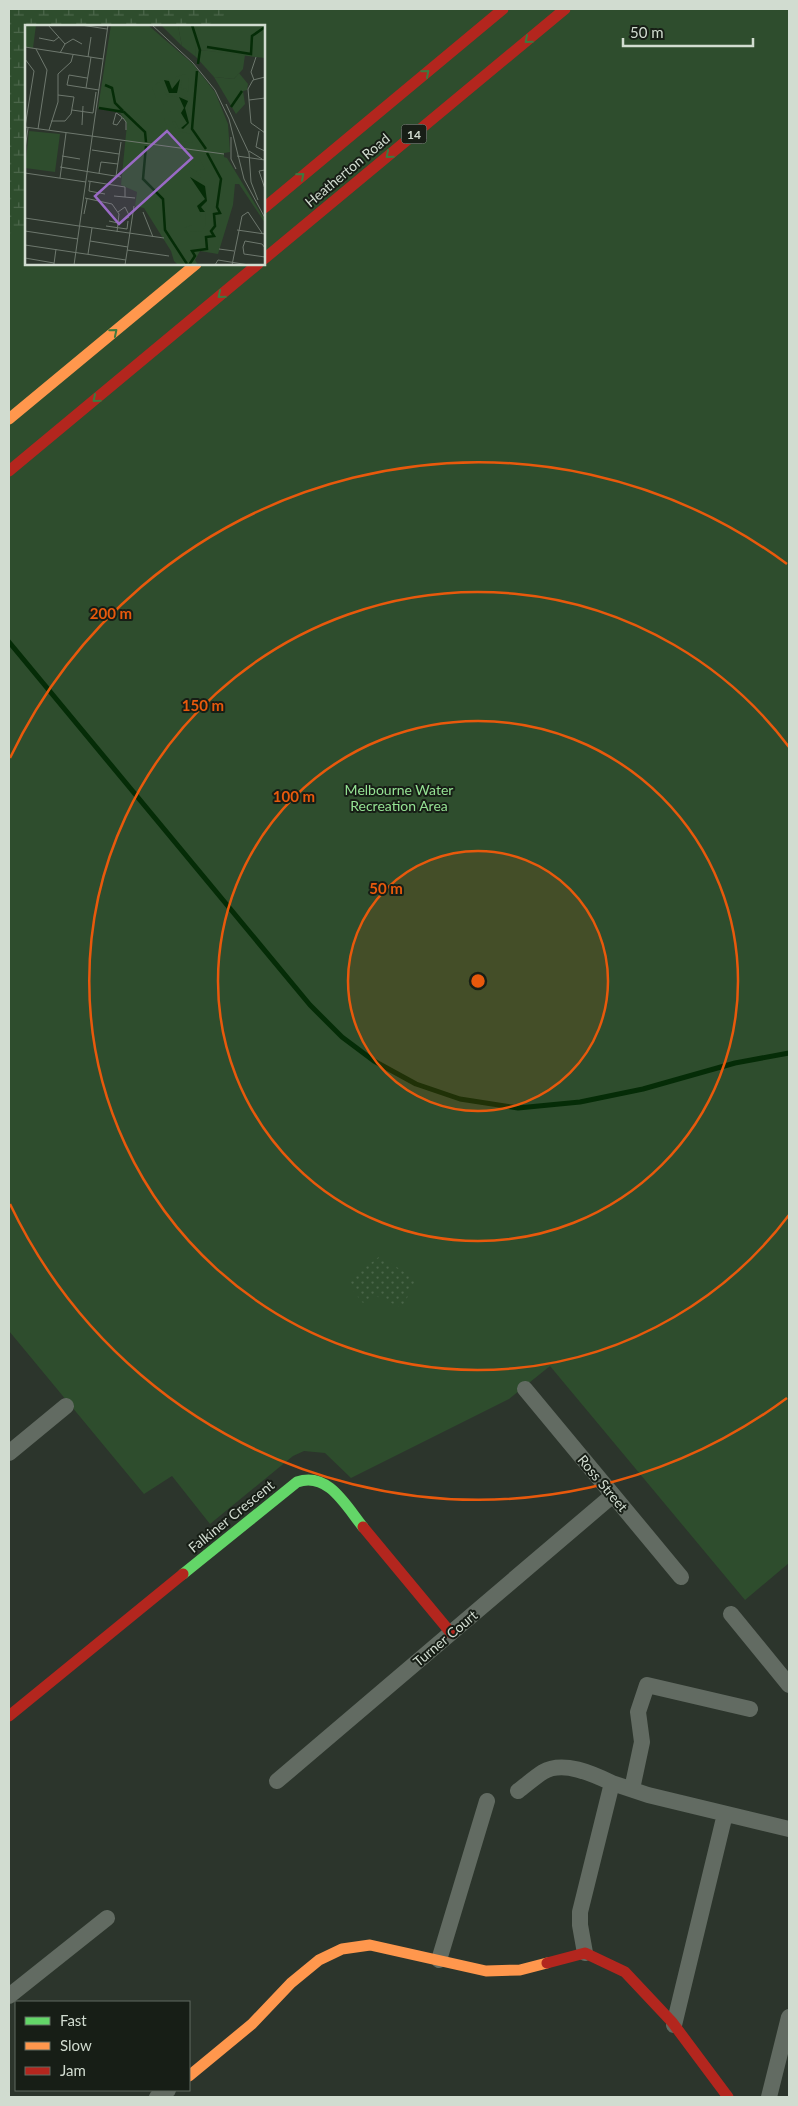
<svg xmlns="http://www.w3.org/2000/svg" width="798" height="2106" font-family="Lato,sans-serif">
<defs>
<pattern id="wetland-marsh" width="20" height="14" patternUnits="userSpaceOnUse" patternTransform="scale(1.25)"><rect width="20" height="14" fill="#2e4d2d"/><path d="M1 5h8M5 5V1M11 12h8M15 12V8" fill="none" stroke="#4b664a"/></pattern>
<pattern id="park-dots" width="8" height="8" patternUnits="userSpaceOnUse" patternTransform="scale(1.25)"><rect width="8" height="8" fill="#2e4d2d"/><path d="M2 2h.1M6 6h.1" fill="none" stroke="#4b664a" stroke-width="1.8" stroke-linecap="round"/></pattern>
</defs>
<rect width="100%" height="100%" fill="#2c352c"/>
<path fill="#2e4d2d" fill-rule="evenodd" d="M9,9H789V1563L745,1600L550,1366L509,1399L351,1478L325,1453L304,1451L293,1456L210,1524L172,1476L144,1494L9,1331ZM26,26H264V264H26Z"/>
<path fill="url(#wetland-marsh)" d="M9,9H235L206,26H26V225L9,234Z"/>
<path fill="url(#park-dots)" d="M380,1256L416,1280L402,1308L374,1295L363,1303L346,1282Z"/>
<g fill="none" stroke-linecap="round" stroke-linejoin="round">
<path stroke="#052c07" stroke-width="5" d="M9,642L310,1005L342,1037L374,1061L416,1084L460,1099L518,1108L580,1102L643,1089L735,1063L789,1053"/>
<path stroke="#626b62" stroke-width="16" d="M525,1389L681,1577
M9,1453L66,1406
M731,1614L789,1685
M277,1781L613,1495
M632,1789L642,1742L638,1712L647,1685L750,1709
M518,1791C526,1785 535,1777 543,1772C563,1760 593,1774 612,1783
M585,1953L580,1925V1912L612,1783L648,1795L789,1829
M439,1960L487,1801
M9,1996L107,1918
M674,2025L725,1814
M157,2097L168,2090
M769,2097L789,2017"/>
<path stroke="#63d668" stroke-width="11" d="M183,1574L297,1482C328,1471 346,1506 363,1527"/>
<path stroke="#ff974d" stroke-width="11" d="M9,419L196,264
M189,2076L252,2024L291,1983L319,1960L342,1949L370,1945L486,1971L520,1970L547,1963"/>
<path stroke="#b3261e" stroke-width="11" d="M264,208L503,9
M264,259L565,9
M9,471L258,264
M363,1527L451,1633
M9,1716L183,1574
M547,1963L585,1953L625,1972L672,2022L728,2097"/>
</g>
<defs><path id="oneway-chevron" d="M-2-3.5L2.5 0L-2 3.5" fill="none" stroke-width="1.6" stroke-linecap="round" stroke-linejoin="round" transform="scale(1.25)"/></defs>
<g stroke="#3d7a3f">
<use href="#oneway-chevron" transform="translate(528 40) rotate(140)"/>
<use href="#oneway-chevron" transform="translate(426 73) rotate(-40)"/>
<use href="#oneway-chevron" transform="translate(389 155) rotate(140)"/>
<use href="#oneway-chevron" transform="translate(301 176) rotate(-40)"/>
<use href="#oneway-chevron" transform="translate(221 295) rotate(140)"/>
<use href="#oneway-chevron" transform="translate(114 332) rotate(-40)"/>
<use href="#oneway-chevron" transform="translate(96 399) rotate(140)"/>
</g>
<circle cx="478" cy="981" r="130" fill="#e8590c" fill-opacity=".12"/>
<g fill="none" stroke="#e8590c" stroke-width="2.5">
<circle cx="478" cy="981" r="130"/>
<circle cx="478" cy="981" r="260"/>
<path d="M789 1215A389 389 0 1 1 789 747"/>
<path d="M787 1398A519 519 0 0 1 10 1204M10 758A519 519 0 0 1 787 564"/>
</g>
<g text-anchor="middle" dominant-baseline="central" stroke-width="4" stroke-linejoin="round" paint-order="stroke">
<rect fill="#171e16" stroke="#99a398" stroke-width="1" x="401.5" y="124.5" width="25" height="19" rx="4"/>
<g font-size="12" font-weight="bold" fill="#d1dcd0">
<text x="414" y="134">14</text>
</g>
<g font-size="14" fill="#d1dcd0" stroke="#171e16">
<text transform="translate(347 170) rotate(-40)">Heatherton Road</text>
<text transform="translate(603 1483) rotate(50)">Ross Street</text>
<text transform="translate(231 1516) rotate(-39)">Falkiner Crescent</text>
<text transform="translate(445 1638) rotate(-40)">Turner Court</text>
</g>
<g font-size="14" fill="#95e294" stroke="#171e16">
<text x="399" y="789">Melbourne Water<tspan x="399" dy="16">Recreation Area</tspan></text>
</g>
</g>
<g transform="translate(25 25)">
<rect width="240" height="240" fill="#2c352c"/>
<path d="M86,0H123L168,39L190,67L203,99L205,127L199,128V132L202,133L240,195V198L214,159H210L208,180L193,229L175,226L170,235L173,240H153L149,236L146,226L119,183L110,181L112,167L96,160L102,99L95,88L73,83ZM136,0H153L157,21ZM168,2L172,6L175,25L215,29L240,33L220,30L218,44L209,54L189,52L171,32Z" fill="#2e4d2d"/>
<path d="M167,0L170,5L171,32L157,21L153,1Z" fill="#2e4d2d"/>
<path d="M160,49L164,54L163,67L161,63L156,65L157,55L154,67L148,71L142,69L138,58L135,61L142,71L162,73L164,102L154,104L150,96L147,97L153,106L166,109L168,118L131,112L128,108V100H142L139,94L146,86L131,73L127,62L140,53L145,56L147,63L151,52ZM175,134L180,144L171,146L182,162L180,201L177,206L165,207L159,203L167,200L176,191L171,182L177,172L164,155V147ZM165,152H170L180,161L181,178L176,182L180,187H175L172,181L180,174Z" fill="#2e4d2d" fill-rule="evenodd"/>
<path d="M0,0H11L8,23L0,22ZM167,0H240V33L175,25ZM214,48L223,59L222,65L218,66L220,79L211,89L189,52L209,54ZM4,106L35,109L30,147L0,143Z" fill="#2e4d2d"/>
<path d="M155,54L152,68H144L139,55L144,56L147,64ZM154,72L163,76L160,83L164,98L158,104L156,103L162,98L156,88L159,83ZM165,152L180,161L182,176L176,182L180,187H175L172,181L180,174Z" fill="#052c07"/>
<path fill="none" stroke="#052c07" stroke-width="2.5" d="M167,0L175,25L173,39M182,22L226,29L227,11L240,2M172,46L167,104L181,124M80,60L87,63L90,78L98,86M206,82L217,66M74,83L99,87L120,107L121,117M121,121L118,154L138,174L140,205L162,239M164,240L170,231L167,226L182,224L181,212L189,211L186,206L190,201L189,189L195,188L192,182L196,154L182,128"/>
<path fill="none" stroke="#6e786e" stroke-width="1" d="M23,0L40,19M56,0L82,4M127,0L168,38L190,65L204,94L219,154L240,193M14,13L29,16L34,12M0,22L78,34M11,24L22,45L13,104M35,28L40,19L48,14L57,19M63,32L66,12M0,34L9,46L0,102M240,52L228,55L223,64L226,98L240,108M229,55L226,47L231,32M42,60L74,65M42,60L44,50L62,53M61,63L66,32M224,75L240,73M201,79L224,128L226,157L233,175M47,85L68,88M68,88L71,67M97,93L92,100L88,99L91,88L93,89L94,90L96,91L97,93H98L101,97V105M26,96H40L46,89L49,72L33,70M57,100L58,81M0,102L199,129M24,105L33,77V49L46,37L48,30M234,106L231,122L240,126M206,112V134L211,144M0,124L3,103M67,125L94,129M224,126L237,134M37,131L55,134M212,131L240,135M35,142L96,152M240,145L234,146L240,164M0,148L61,157M74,148L76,137L93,139M91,151L96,117M35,153L41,108M63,156L100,162V172M65,157L64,166L80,169M89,171L110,173M60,173L87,179L94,189L92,207M93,187L100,182L104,190M118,187L128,212M59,189L62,174M0,193L54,201M84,196L93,198L104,192M55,201L139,213M81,201L102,204L103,196M212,205L240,209M0,206L53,214M65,216L103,222M0,220L101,235M218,222L220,216L237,219L240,223M218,222L219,229L240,232M194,224L209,226M102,225L144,231M63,229L67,203M0,233L29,238M29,239L31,224M49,240L83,0M100,240L109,181M118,240H134M190,240L193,235L224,240M207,240L217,191L223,187L237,208"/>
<path fill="#996ac5" fill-opacity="0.15" stroke="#996ac5" stroke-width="2.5" d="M142,106L167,133L94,199L70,171Z"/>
<rect width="240" height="240" fill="none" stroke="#d1dcd0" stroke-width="2.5"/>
</g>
<circle cx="478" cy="981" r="8" fill="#e8590c" stroke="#171e16" stroke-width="2.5"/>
<g font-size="15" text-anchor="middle" font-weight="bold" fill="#e8590c" stroke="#171e16" stroke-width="4" stroke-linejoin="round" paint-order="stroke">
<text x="111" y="619">200 m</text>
<text x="203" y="711">150 m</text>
<text x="294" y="802">100 m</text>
<text x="386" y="894">50 m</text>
</g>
<rect width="798" height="2106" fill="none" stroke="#d1dcd0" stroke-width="20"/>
<rect x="15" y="2001" width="175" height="90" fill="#171e16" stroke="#616a60"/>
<rect x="25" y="2017" width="25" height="8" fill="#63d668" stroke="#616a60"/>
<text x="60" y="2026" font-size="15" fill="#d1dcd0">Fast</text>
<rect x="25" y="2042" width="25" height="8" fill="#ff974d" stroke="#616a60"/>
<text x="60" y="2051" font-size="15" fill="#d1dcd0">Slow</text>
<rect x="25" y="2067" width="25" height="8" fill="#b3261e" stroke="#616a60"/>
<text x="60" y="2076" font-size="15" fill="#d1dcd0">Jam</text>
<path d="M623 38v8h130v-8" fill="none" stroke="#d1dcd0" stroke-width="2.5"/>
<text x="630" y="38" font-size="15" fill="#d1dcd0" stroke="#171e16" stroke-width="4" paint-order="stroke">50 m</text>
</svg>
